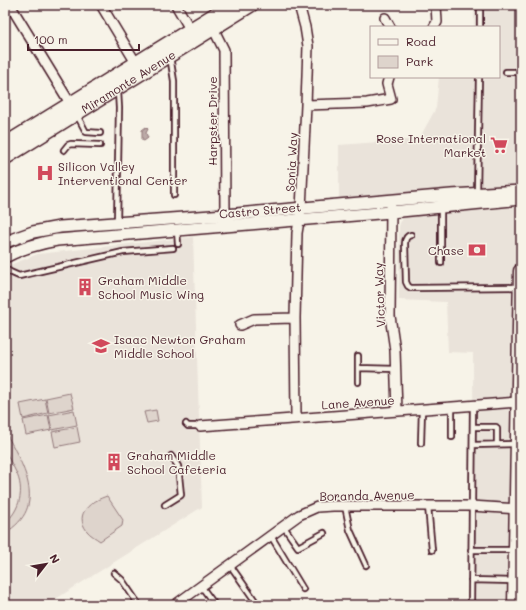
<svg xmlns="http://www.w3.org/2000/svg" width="526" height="610" font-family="Mali,sans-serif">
<rect width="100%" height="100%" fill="#f7f3e8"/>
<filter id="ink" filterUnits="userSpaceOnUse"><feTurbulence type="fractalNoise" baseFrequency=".025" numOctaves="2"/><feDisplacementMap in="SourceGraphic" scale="8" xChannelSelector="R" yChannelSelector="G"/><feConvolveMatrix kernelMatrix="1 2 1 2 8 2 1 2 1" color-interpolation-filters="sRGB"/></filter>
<g filter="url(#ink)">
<path fill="#eae3da" d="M474,5H521V191L339,206V145L419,139L436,108L439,77H499V27H474Z
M521,199V271L515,605H474L473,353L448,352L446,302L399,300V227L404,210Z
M193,237L202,507L46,605H5V267L38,254Z"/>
<path fill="#ded4cc" stroke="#947a7c" d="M70,393L74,408L49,413L46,398Z
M45,399L48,413L23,419L20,404Z
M74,410L77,425L52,430L49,415Z
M156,410L158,421L147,423L144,412Z
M48,415L51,430L26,435L23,420Z
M77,427L80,442L55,447L52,432Z
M5,431C22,464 50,506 5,533V523C20,510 25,490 16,472C13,465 7,457 5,449C4,444 5,436 5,431Z
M107,496L123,520L122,526L100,541C96,538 90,535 87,531C73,513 92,501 107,496Z"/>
<path fill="#bcaaa7" stroke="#8e7275" d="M146,127L148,129L146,133L148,138L144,141L142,140V130Z"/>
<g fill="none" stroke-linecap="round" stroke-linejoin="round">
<g stroke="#4a1f2b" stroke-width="8">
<path id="service" d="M480,27V5
M170,56L174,81V195
M506,72H521
M77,115L86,132L100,133
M64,150L68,145L71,144L100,145
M477,194L479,77
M117,223L119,108L118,91
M177,230L178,244
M411,235C406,236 405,239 405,244L406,282L408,286L411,288L519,287
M441,263V207
M5,268L10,272L19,276L123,252L173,248
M358,356V382
M358,368L396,369
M186,424L188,426H200
M473,427H496L497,429V444
M452,437V407
M421,443L422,409
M473,445L516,444
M165,505L181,495L178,466L171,456
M345,506L350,530L366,565
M428,506L432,550
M284,527L298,547L324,533
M271,536L303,589
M471,550H514
M230,565L258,605
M114,573L122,580L139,605
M471,580L514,581
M201,586L215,605
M471,605L473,405"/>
</g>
<g stroke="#4a1f2b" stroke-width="12">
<path id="minor" d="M10,5L73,108
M101,5L136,63
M176,5L190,29
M385,18L390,27
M434,27L437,22L436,5
M213,28L224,50L225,215
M306,105L367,103L391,99L387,84L389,77
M391,207L390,316L395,350L397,411
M240,325L254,319L295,318
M296,418L295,318L297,233L301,209L306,105L308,46L305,27L299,5
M200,426L518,402
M175,605L299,515L317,507L333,506H471L518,509"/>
</g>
<g stroke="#4a1f2b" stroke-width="14">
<path id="tertiary" d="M5,242L33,232L60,227L225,215L451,195L521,191
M5,257C22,248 39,243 57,240L391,212L521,199"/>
</g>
<g stroke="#4a1f2b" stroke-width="16">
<g id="secondary">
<path d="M5,144L230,5"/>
<path id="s1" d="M5,158L251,5"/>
</g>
</g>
<g stroke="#4a1f2b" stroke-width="17">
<path id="primary" d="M515,605L521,271"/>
</g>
<use href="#service" stroke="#f7f3e8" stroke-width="4.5"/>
<use href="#minor" stroke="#f7f3e8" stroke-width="9"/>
<use href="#tertiary" stroke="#f7f3e8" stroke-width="11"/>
<use href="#secondary" stroke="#f7f3e8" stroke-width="13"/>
<use href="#primary" stroke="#f7f3e8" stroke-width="14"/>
</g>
</g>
<defs>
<g id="supermarket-bare" transform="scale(1.38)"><path d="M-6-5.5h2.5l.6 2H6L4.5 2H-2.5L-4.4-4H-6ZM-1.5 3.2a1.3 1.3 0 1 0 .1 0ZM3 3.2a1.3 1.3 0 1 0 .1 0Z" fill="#d1495b" stroke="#f7f3e8" stroke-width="2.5" paint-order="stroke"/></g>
<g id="hospital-bare" transform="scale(1.38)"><path d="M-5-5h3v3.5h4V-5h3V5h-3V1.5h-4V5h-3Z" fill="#d1495b" stroke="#f7f3e8" stroke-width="2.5" paint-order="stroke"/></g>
<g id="bank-bare" transform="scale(1.38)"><path d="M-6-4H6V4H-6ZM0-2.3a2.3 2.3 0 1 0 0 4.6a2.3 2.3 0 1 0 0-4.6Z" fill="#d1495b" stroke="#f7f3e8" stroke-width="2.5" paint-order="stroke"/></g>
<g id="building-bare" transform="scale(1.38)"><path d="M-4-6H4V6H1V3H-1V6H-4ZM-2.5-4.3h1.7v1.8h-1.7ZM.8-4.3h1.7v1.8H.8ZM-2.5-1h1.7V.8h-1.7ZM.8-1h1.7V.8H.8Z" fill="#d1495b" stroke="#f7f3e8" stroke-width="2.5" paint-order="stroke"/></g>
<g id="school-bare" transform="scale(1.38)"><path d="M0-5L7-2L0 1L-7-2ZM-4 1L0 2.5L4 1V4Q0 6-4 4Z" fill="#d1495b" stroke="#f7f3e8" stroke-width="2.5" paint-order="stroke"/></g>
</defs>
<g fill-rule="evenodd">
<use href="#supermarket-bare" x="499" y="145"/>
<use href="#hospital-bare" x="45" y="173"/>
<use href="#bank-bare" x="477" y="250"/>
<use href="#building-bare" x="85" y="287"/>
<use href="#school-bare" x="101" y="346"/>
<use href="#building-bare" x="114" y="462"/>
</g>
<g text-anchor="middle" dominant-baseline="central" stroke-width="3" stroke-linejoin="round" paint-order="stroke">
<g font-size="12" fill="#4a1f2b" stroke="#f7f3e8">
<text stroke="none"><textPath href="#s1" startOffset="145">Miramonte Avenue</textPath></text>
<text transform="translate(212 121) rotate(-90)">Harpster Drive</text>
<text transform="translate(291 162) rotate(-87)">Sonia Way</text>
<text transform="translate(260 210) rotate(-5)">Castro Street</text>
<text transform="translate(379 295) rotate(-92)">Victor Way</text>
<text transform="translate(358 402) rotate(-4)">Lane Avenue</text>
<text transform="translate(367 495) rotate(-1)">Boranda Avenue</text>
</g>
<g font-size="12" fill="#4a1f2b" stroke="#f7f3e8" text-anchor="start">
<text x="486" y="138" text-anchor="end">Rose International<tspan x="486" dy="14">Market</tspan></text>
<text x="58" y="166">Silicon Valley<tspan x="58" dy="14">Interventional Center</tspan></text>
<text x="464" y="250" text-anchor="end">Chase</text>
<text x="98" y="280">Graham Middle<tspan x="98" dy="14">School Music Wing</tspan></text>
<text x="114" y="339">Isaac Newton Graham<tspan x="114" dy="14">Middle School</tspan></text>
<text x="127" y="455">Graham Middle<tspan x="127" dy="14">School Cafeteria</tspan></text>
</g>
</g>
<rect width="526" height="610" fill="none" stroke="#f7f3e8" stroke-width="20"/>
<rect x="10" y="10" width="506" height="590" fill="none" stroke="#4a1f2b" stroke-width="1.5" filter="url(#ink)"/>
<rect x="370" y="26" width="130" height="52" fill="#f7f3e8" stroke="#b29e9c"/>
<rect x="378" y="39" width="20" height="6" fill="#f7f3e8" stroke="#b29e9c"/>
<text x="406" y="46" font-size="12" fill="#4a1f2b">Road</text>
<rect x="378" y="56" width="20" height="12" fill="#ded4cc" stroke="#b29e9c"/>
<text x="406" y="66" font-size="12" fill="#4a1f2b">Park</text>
<g transform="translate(46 564) rotate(59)" stroke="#f7f3e8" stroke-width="3" paint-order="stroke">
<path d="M0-3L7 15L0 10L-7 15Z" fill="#4a1f2b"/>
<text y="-6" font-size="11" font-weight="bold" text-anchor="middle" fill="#4a1f2b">N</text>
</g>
<path d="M28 44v6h111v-6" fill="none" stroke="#4a1f2b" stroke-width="2"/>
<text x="34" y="44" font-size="12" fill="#4a1f2b" stroke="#f7f3e8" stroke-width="3" paint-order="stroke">100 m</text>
</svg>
